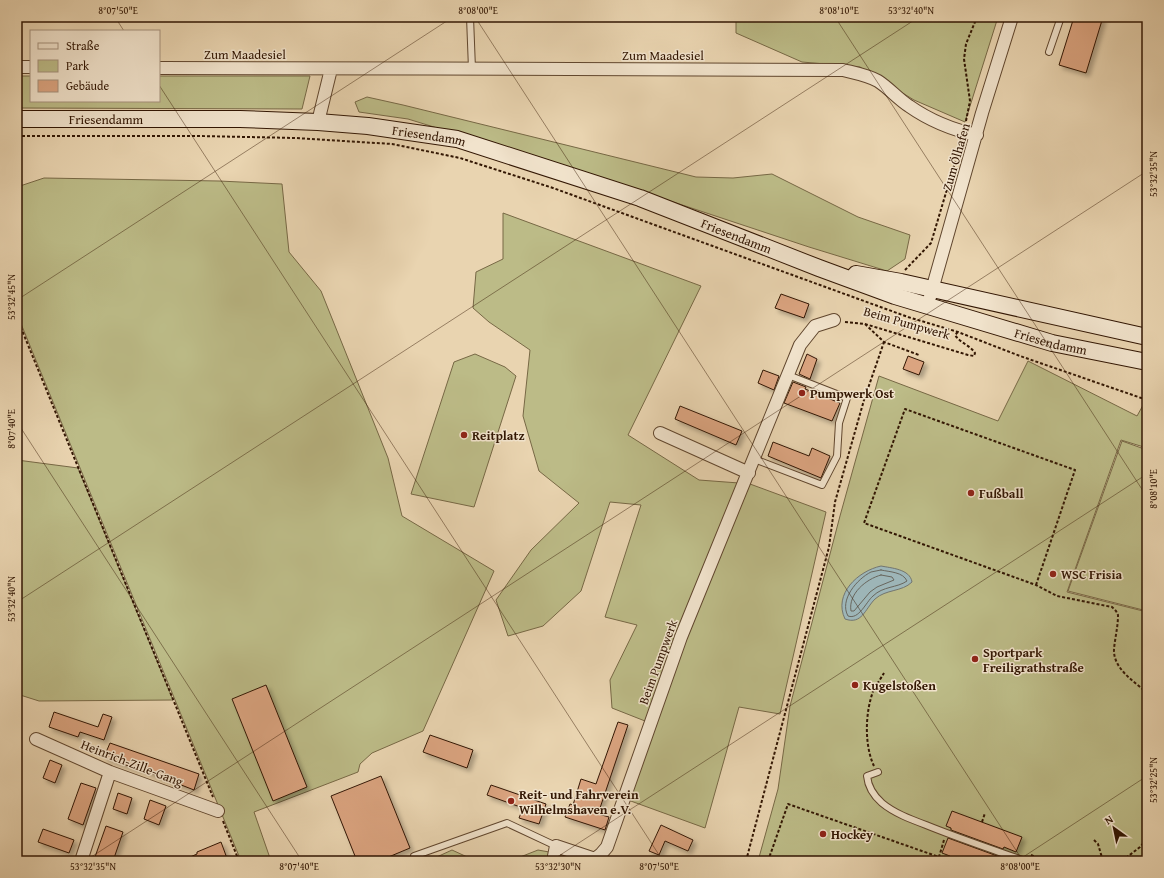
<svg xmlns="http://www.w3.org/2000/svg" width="1164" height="878" font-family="'Gentium Book Plus',serif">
<defs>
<filter id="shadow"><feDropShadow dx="3.5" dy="3.5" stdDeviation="2" flood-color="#0004"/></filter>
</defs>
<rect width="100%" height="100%" fill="#e9d4b0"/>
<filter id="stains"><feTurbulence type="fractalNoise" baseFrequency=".005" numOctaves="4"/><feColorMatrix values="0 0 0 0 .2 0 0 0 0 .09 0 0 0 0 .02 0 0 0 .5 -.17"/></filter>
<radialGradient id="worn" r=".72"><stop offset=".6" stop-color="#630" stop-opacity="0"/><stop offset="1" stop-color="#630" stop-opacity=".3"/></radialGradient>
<path fill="#bcbb87" stroke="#776845" d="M736,17H998L965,122L914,100L860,67L802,62L736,33Z
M17,76H31V101H159V76H310L302,109L17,108Z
M367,97L403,105L696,177L733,178L772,174L858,217L910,235L905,259L887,271L809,247L625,186L408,119L359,112L355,102Z
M44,178L219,181L282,184L289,252L321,291L388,458L402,516L494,571L423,731L372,753L360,764L358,772L254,812L271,861H241L17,314V187Z
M503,213L701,286L628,435L699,480L739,483L645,721L612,708L610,680L637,625L605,617L641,505L610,502L581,591L543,626L508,636L496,600L531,550L579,503L539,471L523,416L530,350L489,322L473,308L476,272L503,259Z
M475,354L505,367L516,376L474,507L411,494L454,362Z
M1028,361L1137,416L1147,398V448L1121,440L1067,592L1147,612V861H758L778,789L790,706L840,516L879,376L998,421Z
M1122,441L1147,450V611L1068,591Z
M17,460L78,468L173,700L39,701L17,694Z
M750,484L826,512L780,714L739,707L705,828L628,800L685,638Z
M452,850L476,861H428Z
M538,850L588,859L585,861H510Z"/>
<path fill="#9db5b7" stroke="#72756f" d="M881,566C891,568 910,569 912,582C902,592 886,589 875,599C865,609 862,625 845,619C833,594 858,571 881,566Z"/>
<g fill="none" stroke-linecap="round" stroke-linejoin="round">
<path stroke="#68665d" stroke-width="1" d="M881,570C890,572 903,572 907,581C897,588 883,586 873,596C866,602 859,620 848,616C839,600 857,579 871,572C874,571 878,571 881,570Z
M881,575L892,577L894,580L877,587L870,592L854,611H851C848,594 866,579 881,575Z"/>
</g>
<path fill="#dba480" stroke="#321603" filter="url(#shadow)" d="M1074,17H1103L1086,73L1059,65Z
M781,294L809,304L804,318L775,308Z
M807,354L817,359L810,379L799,374Z
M908,356L924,362L919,375L903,369Z
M763,370L779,376L774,390L758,383Z
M793,382L806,387L805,389L840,403L832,421L784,403Z
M680,406L742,431L736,445L675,419Z
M773,442L809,456L812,448L830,456L821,478L768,456Z
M266,685L307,787L273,801L232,699Z
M54,712L98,727L103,714L112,717L104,740L80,732L78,737L49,727Z
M618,722L628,725L598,814L609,817L605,830L565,817L570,804L573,805L581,779L596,784Z
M430,735L473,750L467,768L423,752Z
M110,743L199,774L194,790L138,768L137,769L104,757Z
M50,760L62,765L55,783L43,778Z
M381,776L410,848L379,861H357L331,796Z
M81,783L96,788L83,825L68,819Z
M491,785L546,804L539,824L519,818L523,808L487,795Z
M118,793L132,798L127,814L113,809Z
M150,800L166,806L159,825L144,819Z
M952,811L1022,837L1016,852L1004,847L1003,849L951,830V828L946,826Z
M661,825L693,840L688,851L665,841L659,855L649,851Z
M106,826L123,832L113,861H108L95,857Z
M43,829L74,840L69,853L38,842Z
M948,838L1000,857L998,861H958L949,858L950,856L942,853Z
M221,842L228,861H181L197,854V852Z"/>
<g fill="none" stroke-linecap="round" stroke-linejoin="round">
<g stroke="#60462e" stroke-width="8">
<path id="lane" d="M470,17L472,69
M1049,52L1061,17
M754,459L822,485L837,456L839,423L847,398L788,375
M878,772L867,776C868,786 874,796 882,803C894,813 910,819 926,825C958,838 991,849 1025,861
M414,856L507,823L556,846"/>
</g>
<g stroke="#60462e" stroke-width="14">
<path id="street" d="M17,67H31
M159,68C387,69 615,68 843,70C855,73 867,75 878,81C889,88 898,99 909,106C929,120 953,130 977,135
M318,122L331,69
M930,297L982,113L1012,17
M660,433L749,473
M36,739L110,772L218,811
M81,861L110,772
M553,861L556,846L595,859
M592,861L601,854L607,847L681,637L800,345L815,326L834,320"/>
</g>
<g stroke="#321603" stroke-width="18">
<g id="secondary">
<path id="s1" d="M17,119H240L318,122L368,126L457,139L640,198L819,268L895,296L1052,343L1147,362"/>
<path d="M856,274L901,282L1147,337"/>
</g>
</g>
<path stroke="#321603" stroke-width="2" stroke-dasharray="3 2" stroke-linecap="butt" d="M966,121L970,101L964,59L966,44L977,17
M17,136H199L295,138L392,144L460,158L553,188L908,317L958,332L1020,356L1147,400
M905,270L931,243L956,159
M17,318L213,797
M845,322L865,324L968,355L974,356L975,353C970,345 960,343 955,335L958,332
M865,324L884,342L919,355
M1036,585L1075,470L905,409L864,523L1036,585L1057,596L1112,607L1116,611L1118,615C1118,627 1115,638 1114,649C1113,669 1134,681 1147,693
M874,766C864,745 865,711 874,689C877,684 881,678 884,673
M223,821L239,861
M982,822L985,813
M944,840L939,857L950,861
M1094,840L1098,844L1103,861
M1031,855L1045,861
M746,861L829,547L835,502L864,400L884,342
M768,861L788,804L939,857
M1122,861L1140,847L1147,839"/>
<use href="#lane" stroke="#f1e3cc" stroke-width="6"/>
<use href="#street" stroke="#f1e3cc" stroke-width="12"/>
<use href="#secondary" stroke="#f1e3cc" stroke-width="16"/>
</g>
<path fill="none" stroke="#321603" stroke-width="1" stroke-opacity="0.45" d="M115,17L124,31M475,17L1023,861M835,17L1147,497M159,85L663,861M17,300L453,17M17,422L302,861M17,602L919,17M85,861L1147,171M551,861L1147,474M1017,861L1147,776"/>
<g fill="#8f2418" stroke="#f1e3cc" stroke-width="1.5">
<circle cx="802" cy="393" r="4"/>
<circle cx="464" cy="435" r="4"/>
<circle cx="971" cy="493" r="4"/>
<circle cx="1053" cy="574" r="4"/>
<circle cx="975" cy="659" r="4"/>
<circle cx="855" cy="685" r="4"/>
<circle cx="511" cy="801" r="4"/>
<circle cx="823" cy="834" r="4"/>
</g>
<g text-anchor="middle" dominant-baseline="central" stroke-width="3" stroke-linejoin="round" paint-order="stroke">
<g font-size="13" fill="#321603" stroke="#f1e3cc">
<text x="245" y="54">Zum Maadesiel</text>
<text x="663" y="55">Zum Maadesiel</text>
<text stroke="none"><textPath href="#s1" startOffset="89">Friesendamm</textPath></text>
<text stroke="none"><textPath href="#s1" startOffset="413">Friesendamm</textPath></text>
<text transform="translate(956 157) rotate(-74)">Zum Ölhafen</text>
<text stroke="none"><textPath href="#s1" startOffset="737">Friesendamm</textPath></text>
<text transform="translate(907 323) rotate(16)">Beim Pumpwerk</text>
<text stroke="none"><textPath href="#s1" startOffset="1069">Friesendamm</textPath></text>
<text transform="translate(658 662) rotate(-70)">Beim Pumpwerk</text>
<text transform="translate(132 763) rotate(21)">Heinrich-Zille-Gang</text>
</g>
<g font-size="13" font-weight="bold" fill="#321603" stroke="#f1e3cc" text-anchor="start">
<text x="810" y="393">Pumpwerk Ost</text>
<text x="472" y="435">Reitplatz</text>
<text x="979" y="493">Fußball</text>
<text x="1061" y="574">WSC Frisia</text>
<text x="983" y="652">Sportpark<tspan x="983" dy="15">Freiligrathstraße</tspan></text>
<text x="863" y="685">Kugelstoßen</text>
<text x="519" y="794">Reit- und Fahrverein<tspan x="519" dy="15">Wilhelmshaven e.V.</tspan></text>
<text x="831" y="834">Hockey</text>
</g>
</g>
<rect width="1164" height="878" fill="none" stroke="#e9d4b0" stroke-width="44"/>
<rect x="30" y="30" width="130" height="72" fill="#f1e3cc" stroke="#a5917c"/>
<rect x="38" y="43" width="20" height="6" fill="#f1e3cc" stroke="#a5917c"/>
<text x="66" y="50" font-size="12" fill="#321603">Straße</text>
<rect x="38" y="60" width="20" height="12" fill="#bcbb87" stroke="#a5917c"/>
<text x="66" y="70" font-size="12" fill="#321603">Park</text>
<rect x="38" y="80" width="20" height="12" fill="#dba480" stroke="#a5917c"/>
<text x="66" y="90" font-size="12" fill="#321603">Gebäude</text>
<g transform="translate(1114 828) rotate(327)" stroke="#f1e3cc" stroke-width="3" paint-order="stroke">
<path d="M0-3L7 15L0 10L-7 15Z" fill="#321603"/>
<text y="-6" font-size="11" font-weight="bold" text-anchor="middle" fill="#321603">N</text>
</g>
<rect x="22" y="22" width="1120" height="834" fill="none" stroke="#321603" stroke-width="1.5"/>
<g font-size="10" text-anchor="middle" fill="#321603">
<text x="118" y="14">8°07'50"E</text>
<text x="478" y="14">8°08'00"E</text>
<text x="839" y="14">8°08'10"E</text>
<text x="911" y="14">53°32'40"N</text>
<text transform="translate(1153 174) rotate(-90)" y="4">53°32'35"N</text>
<text transform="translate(11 297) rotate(-90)" y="4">53°32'45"N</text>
<text transform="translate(11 429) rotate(-90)" y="4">8°07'40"E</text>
<text transform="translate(1153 489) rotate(-90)" y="4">8°08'10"E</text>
<text transform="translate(11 599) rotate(-90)" y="4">53°32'40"N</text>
<text transform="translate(1153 780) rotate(-90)" y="4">53°32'25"N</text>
<text x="93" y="870">53°32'35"N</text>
<text x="299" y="870">8°07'40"E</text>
<text x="558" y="870">53°32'30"N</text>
<text x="659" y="870">8°07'50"E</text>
<text x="1020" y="870">8°08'00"E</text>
</g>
<rect width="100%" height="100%" filter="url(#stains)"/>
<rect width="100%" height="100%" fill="url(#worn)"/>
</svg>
